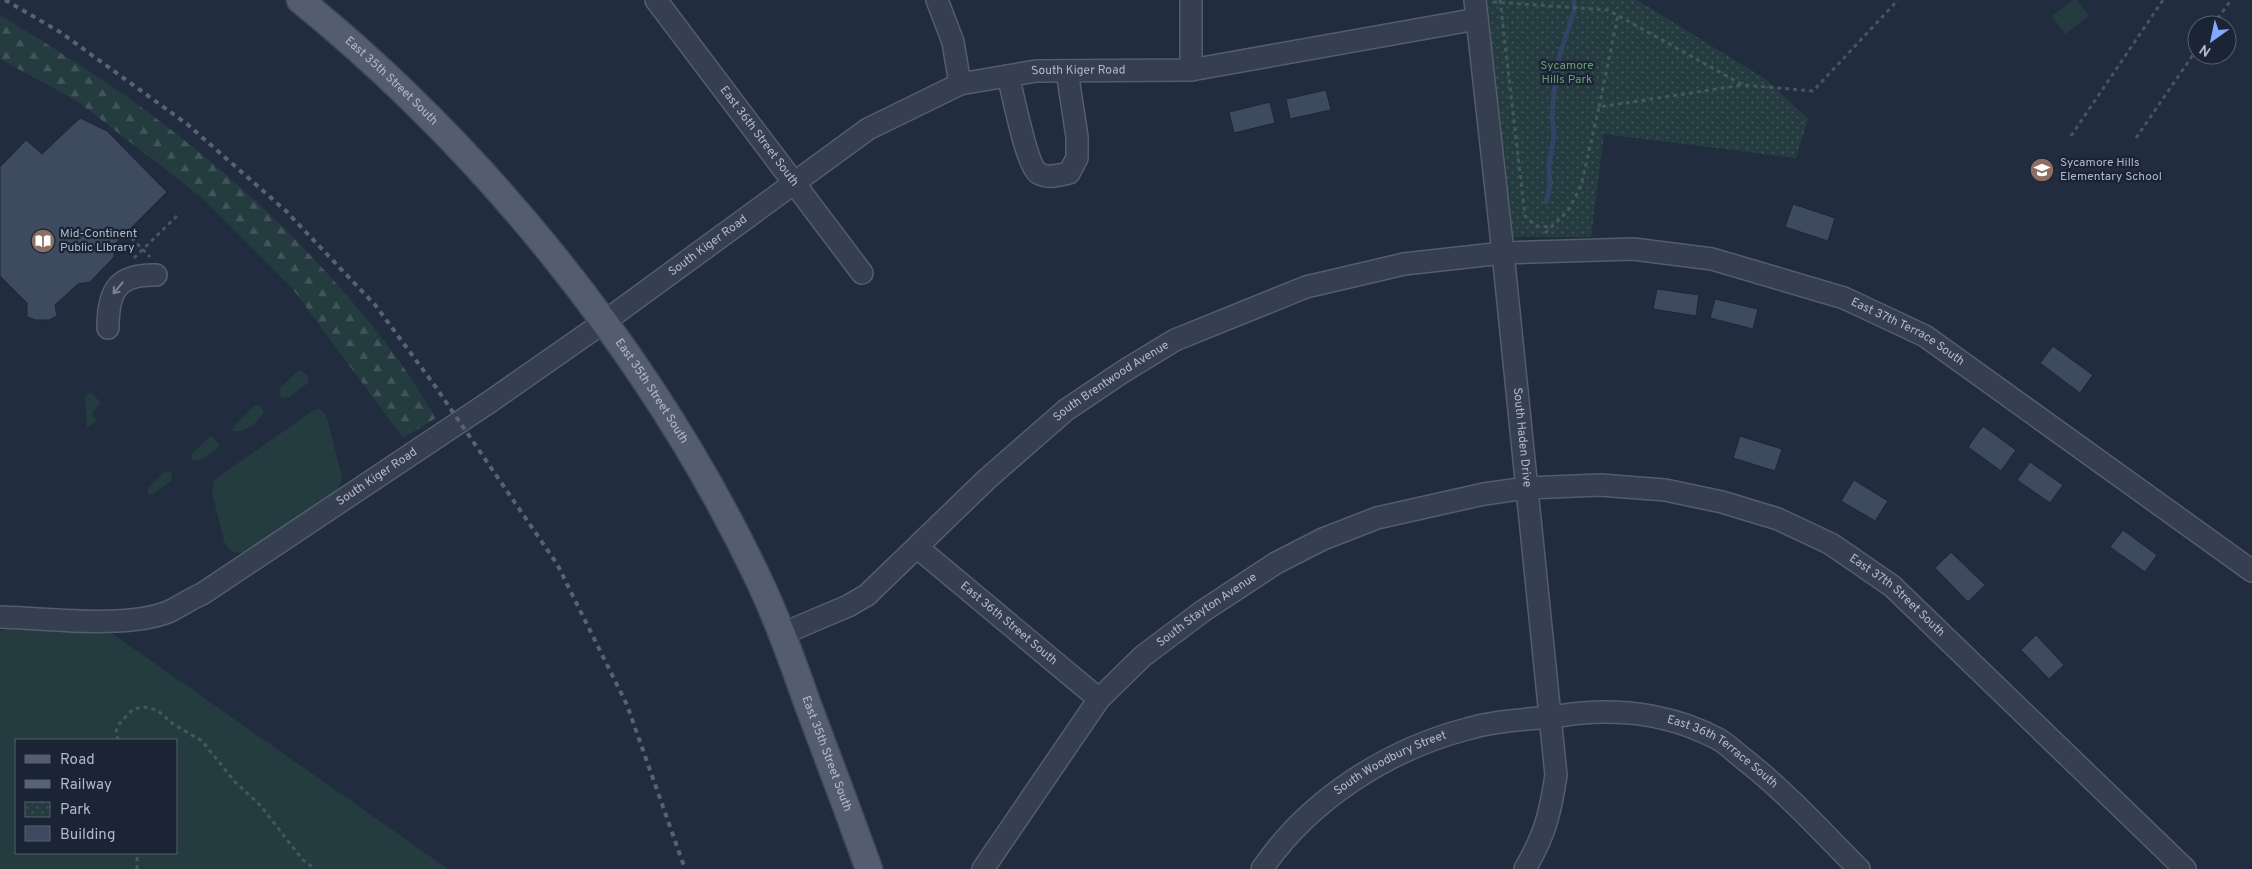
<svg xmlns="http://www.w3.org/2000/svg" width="2252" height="869" font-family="Overpass,sans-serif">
<defs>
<pattern id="forest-firs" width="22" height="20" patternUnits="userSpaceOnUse" patternTransform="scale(1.25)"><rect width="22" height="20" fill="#243b40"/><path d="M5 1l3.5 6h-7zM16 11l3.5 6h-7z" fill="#41555a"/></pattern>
<pattern id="park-dots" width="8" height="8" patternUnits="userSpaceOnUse" patternTransform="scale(1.25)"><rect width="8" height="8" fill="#243b40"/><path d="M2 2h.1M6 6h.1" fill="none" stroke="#41555a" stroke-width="1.8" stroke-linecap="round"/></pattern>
</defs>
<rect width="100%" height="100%" fill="#222c3f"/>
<path fill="#243b40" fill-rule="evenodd" d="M2073,0H2077L2089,16L2065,34L2052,16Z
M298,371H302L308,376V383L289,397L282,398L279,393L280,388Z
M92,393L101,403L91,414L97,420L87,428L85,399L87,394Z
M255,405H259L264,411C261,421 241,436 232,430L234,426Z
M319,409L326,414L341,473L342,479L338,489L247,551C236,555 229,552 224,541L212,493L214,480L314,410Z
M209,437H213L219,445L215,451L198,461L192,460V454Z
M165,471L171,472L172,480L153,494H148V488Z
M11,626L113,634L448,869H0V632ZM16,740H176V853H16Z"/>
<path fill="url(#forest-firs)" d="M0,15C58,51 117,87 170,129C255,194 333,272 397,358C411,377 423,398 436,418L403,438L292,288L201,197L77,101L0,59Z"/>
<path fill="url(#park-dots)" d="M1487,0H1637L1767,80L1808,119L1796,158L1604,134L1591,237H1512Z"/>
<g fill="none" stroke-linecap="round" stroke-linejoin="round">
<path stroke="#324466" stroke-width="5" d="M1574,5V0
M1546,202L1550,186L1549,166L1554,135L1552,116L1555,81L1560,54L1574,11"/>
</g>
<path fill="#3d4a5f" stroke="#1d2636" d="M1326,90L1331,110L1290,119L1286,99Z
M1270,102L1275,123L1234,133L1229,112Z
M80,118L107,131L167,192L115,244L114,257L90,282L78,284L55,305L57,316L49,320H36L27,317V303L0,276V167L26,140L42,154Z
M1793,204L1835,218L1828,241L1785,227Z
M1657,289L1699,295L1696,316L1653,309Z
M1715,299L1758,309L1753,329L1710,318Z
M2053,346L2093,375L2080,393L2040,363Z
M1983,426L2016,450L2001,471L1968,447Z
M1740,436L1782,449L1775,471L1733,458Z
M2030,462L2063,485L2050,503L2017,480Z
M1854,480L1888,501L1875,521L1841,501Z
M2123,530L2157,555L2145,572L2110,547Z
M1951,552L1985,585L1968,602L1935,568Z
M2036,635L2064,665L2049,679L2021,650Z"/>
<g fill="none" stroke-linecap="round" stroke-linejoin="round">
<g stroke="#545c6d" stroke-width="24">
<g id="minor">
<path id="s1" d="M656,0L862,273"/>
<path d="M937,0L953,42L960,84"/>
<path id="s2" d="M1475,0L1503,253L1556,775C1550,815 1545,834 1525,869"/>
<path d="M1191,70V0"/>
<path d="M1008,76C1013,93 1026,164 1038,173C1048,179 1059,175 1069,173L1077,158V137L1067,71"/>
<path d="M108,328C108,291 117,274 156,275"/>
<path id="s3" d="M918,548L1099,699"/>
<path id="s4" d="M0,617C47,618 125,629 168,612C179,607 190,599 202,594L491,401L604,322L868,129L960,84L1036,71L1191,70L1477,19"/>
<path id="s5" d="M782,634L848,606L867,595L987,479L1066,410L1124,371L1175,340L1306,287L1404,264L1503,253L1633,249L1712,259L1844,298L1925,336L2252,571"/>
<path id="s6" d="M983,869L1099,699L1143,656L1203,611L1276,563L1323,539L1377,518L1484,494L1527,488L1600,485L1665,490L1722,502L1778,519L1831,544L1892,586L2185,869"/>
<path id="s7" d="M1262,869C1309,800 1387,750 1467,729C1493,721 1521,720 1549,717C1560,716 1571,714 1582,713C1629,709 1677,717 1718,739C1727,744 1736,753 1745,760C1786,792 1822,832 1859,869"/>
</g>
</g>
<g stroke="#3f4858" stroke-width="29">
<g id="major">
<path id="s8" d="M300,0C486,151 651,356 755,572C776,615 792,660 808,705C829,760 849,814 869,869"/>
</g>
</g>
<path stroke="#42585d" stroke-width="3" stroke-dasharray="4 4" stroke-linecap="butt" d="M1500,0L1525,216L1536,226L1550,227
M1493,2L1608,10L1743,85L1813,91L1898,0
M2213,25L2231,0
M1599,107L1618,15
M2071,136L2163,0
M2136,138L2197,49
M126,232L150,257
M1545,233L1568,211L1581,186L1599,107L1743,85
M134,258L180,213
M118,740L116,731L120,723L133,709L144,707L157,710L173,724L202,741L235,782L260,805L302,859L315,869
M137,869V853"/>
<use href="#minor" stroke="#363f4f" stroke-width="21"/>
<use href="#major" stroke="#545d6f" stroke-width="26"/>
<path stroke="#576277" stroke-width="4" stroke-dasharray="5 5" stroke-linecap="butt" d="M5,0L60,32L187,124L286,211L376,306L435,386L557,564L627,705L685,869"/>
</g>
<defs><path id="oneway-shaft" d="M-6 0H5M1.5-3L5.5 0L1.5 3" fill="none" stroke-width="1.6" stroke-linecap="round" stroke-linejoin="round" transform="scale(1.25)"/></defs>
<use stroke="#7a8293" href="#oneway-shaft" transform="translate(118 288) rotate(130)"/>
<defs>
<g id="school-disc" transform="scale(1.25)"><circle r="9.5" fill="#8d6e63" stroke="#1b2434"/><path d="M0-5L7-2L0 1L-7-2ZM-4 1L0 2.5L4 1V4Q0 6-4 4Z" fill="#fff"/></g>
<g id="library-disc" transform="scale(1.25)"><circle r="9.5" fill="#8d6e63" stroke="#1b2434"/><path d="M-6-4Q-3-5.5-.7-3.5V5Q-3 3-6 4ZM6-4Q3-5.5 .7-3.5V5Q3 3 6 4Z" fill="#fff"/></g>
</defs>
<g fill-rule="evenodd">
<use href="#school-disc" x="2042" y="170"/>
<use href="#library-disc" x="43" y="241"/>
</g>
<g text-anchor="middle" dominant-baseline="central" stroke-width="4.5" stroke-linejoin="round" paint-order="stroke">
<g font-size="12" fill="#679d77" stroke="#1b2434">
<text x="1567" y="66">Sycamore<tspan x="1567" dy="14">Hills Park</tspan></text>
</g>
<g font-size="12" fill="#b2b9ca" stroke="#1b2434">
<text stroke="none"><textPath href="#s4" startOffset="1242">South Kiger Road</textPath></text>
<text stroke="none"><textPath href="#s8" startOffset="122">East 35th Street South</textPath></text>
<text stroke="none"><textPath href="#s1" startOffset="171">East 36th Street South</textPath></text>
<text stroke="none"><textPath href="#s4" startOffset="822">South Kiger Road</textPath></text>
<text stroke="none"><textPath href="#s5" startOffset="1256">East 37th Terrace South</textPath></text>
<text stroke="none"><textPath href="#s5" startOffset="419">South Brentwood Avenue</textPath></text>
<text stroke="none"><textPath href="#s8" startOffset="528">East 35th Street South</textPath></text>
<text stroke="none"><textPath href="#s2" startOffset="440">South Haden Drive</textPath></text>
<text stroke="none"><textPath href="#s4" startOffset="418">South Kiger Road</textPath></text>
<text stroke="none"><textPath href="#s6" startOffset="1091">East 37th Street South</textPath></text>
<text stroke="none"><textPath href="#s6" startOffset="346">South Stayton Avenue</textPath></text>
<text stroke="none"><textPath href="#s3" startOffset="118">East 36th Street South</textPath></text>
<text stroke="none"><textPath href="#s8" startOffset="932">East 35th Street South</textPath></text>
<text stroke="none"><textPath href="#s7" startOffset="520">East 36th Terrace South</textPath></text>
<text stroke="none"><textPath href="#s7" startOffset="169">South Woodbury Street</textPath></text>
</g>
<g font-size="12" fill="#b2b9ca" stroke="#1b2434" text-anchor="start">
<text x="2060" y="163">Sycamore Hills<tspan x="2060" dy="14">Elementary School</tspan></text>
<text x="60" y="234">Mid-Continent<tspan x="60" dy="14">Public LIbrary</tspan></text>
</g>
</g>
<rect x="15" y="739" width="162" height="115" fill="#1b2434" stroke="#576070"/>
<rect x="25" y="755" width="25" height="8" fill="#545d6f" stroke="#576070"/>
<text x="60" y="764" font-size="15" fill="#b2b9ca">Road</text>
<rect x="25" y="780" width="25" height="8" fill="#576277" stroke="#576070"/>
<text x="60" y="789" font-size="15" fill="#b2b9ca">Railway</text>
<rect x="25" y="802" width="25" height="15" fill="url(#park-dots)" stroke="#576070"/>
<text x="60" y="814" font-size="15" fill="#b2b9ca">Park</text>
<rect x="25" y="826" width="25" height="15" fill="#3d4a5f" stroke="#576070"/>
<text x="60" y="839" font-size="15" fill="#b2b9ca">Building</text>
<g transform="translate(2212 40) rotate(213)"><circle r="24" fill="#1b2434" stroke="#576070"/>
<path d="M0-4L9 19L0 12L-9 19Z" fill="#82a9ff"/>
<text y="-8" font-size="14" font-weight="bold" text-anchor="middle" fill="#b2b9ca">N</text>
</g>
</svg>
